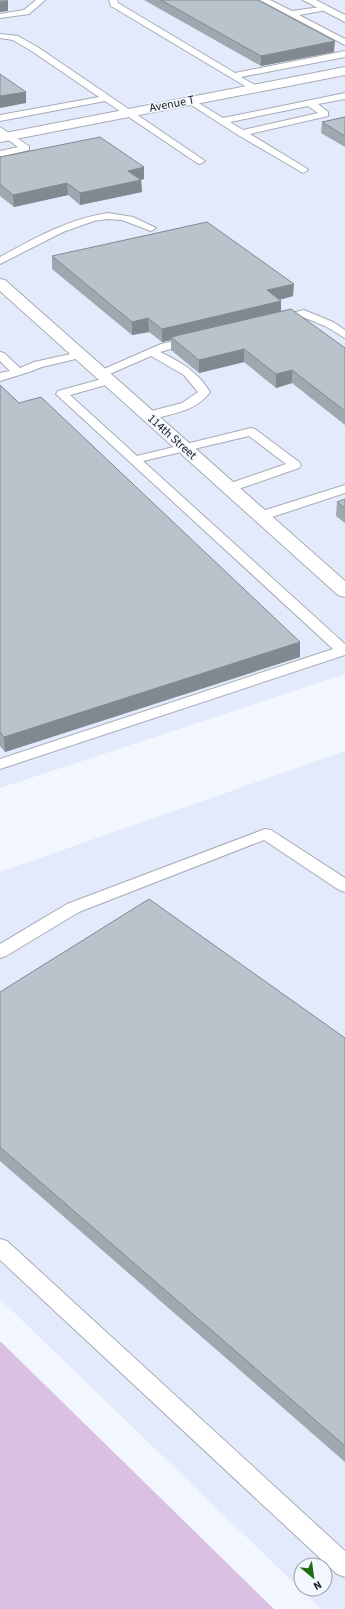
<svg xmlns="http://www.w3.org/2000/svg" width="345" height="1609" font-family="'Source Sans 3',sans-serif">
<rect width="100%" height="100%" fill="#f2f6ff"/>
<path fill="#e2eafc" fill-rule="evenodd" d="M0,0H345V674L0,788Z
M345,751V1609H321L0,1299V872ZM301,1565H325V1589H301Z"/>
<path fill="#dac0e2" d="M0,1341L274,1609H0Z"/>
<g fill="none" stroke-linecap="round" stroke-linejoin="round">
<g stroke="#a7abb6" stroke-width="2">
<path id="service" d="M36,0H45L29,14L0,18V14L24,10Z
M109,0H117L118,3L235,73L345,51V57L241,77L258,87V91L255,92L111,6Z
M260,0H270L292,11L327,6V10L299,15L345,39V45Z
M0,34L18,36L39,48L205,161L200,164L197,163L105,101L0,121V115L99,97L33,52L13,40L0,38Z
M345,93V99L318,104L328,112V116L250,134L306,168L308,170L303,173L238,135L185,101L186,99H192L223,118ZM308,106L318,113L243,130L230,122Z
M0,127L29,146V150L0,157V151L18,147L0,134Z
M108,213L133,217L156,228L151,231L122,220L108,219L94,221L63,232L0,264V257C35,238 68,219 108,213Z
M304,310L333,322L345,330V338L325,326L303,317L278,322L272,319L274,317Z
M191,337L197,340L195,342L160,352C181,362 198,372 210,392C196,412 170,414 148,420L144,419L142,416L144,413L182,403L198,392L184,375L151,356L105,376H97L95,374L97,372L161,344Z
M0,352L4,353L20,368L34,362L80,352L86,355L84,357L42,367L29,372L0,381V373L10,371L0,361Z
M109,377L113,379L115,381L113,383L70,395L137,456L251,428L255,429L299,462L301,465L299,468L230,492L225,491L224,488L225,485L286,464L249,436L143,461L345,644V655L0,769V759L333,649L56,394L58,391Z
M345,485V493L266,519L261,520L254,516L256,513Z
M265,829L271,830L345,878V892L339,890L264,840L79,912L6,956L0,958V944L67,904Z
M0,1239L7,1241L345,1551V1577L337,1574L0,1260Z"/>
</g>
<g stroke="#a7abb6" stroke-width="2">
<path id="minor" d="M303,0H316L345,15V22Z
M345,67V75L0,142V134Z
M0,279L5,280L345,581V597L338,595L0,291Z"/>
</g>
<use href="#service" fill="#fff" fill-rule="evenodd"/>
<use href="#minor" fill="#fff" fill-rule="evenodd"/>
</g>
<path fill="#9fa8af" d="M144,0H258L334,52L261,66Z
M345,117V147L321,133L322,122Z
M0,157L144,179L141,180L142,192L80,205L68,195L14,207L0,196Z
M52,256L293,296L280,300L281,301V311L345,348V425L292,383L276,388L244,362L199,373L171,350V340L162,342L149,332L132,335L52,269Z
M0,385L19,403L300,642V657L5,752L0,746Z
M345,499V523L336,516L337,502Z
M0,992L345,1038V1462L0,1161Z"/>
<path fill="#82888f" d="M8,1V11L0,12V2Z
M335,41L334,52L261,66V56Z
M26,92V103L0,108V96Z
M144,167V179L128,182V171Z
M141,180L142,192L80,205V193Z
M67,183L68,195L14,207L13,195Z
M294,284L293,296L266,303L267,290Z
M281,301V314L171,337V340L162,342V329Z
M148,318L149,332L132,335V322Z
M244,349V362L199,373V360Z
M292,370V383L276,388V374Z
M300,642V657L5,752L4,737Z"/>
<path fill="#b9c3cc" stroke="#82888f" d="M0,0H6L8,1L0,2Z
M161,0H258L335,41L261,56Z
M0,74L26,92L0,96Z
M345,117V136L322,122Z
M100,137L144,167L128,171L141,180L80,193L67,183L13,195L0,184V157Z
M207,222L294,284L267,290L281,301L162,329L148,318L132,322L52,256Z
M291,309L345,348V411L292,370L276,374L244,349L199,360L171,337Z
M0,385L19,403L41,397L300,642L4,737L0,732Z
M345,499V508L337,502Z
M149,899L345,1038V1446L0,1147V992Z"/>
<g text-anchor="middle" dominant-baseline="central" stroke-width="3.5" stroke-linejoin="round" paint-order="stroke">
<g font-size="12" fill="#181a1d" stroke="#f2f6ff">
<text transform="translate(172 104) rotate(-11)">Avenue T</text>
<text transform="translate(172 437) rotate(42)">114th Street</text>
</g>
</g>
<g transform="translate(313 1577) rotate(151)"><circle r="19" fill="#f2f6ff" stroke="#9b9ea5"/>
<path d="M0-3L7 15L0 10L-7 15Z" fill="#1f6c0f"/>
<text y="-6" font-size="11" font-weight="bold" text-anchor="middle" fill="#181a1d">N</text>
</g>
</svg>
